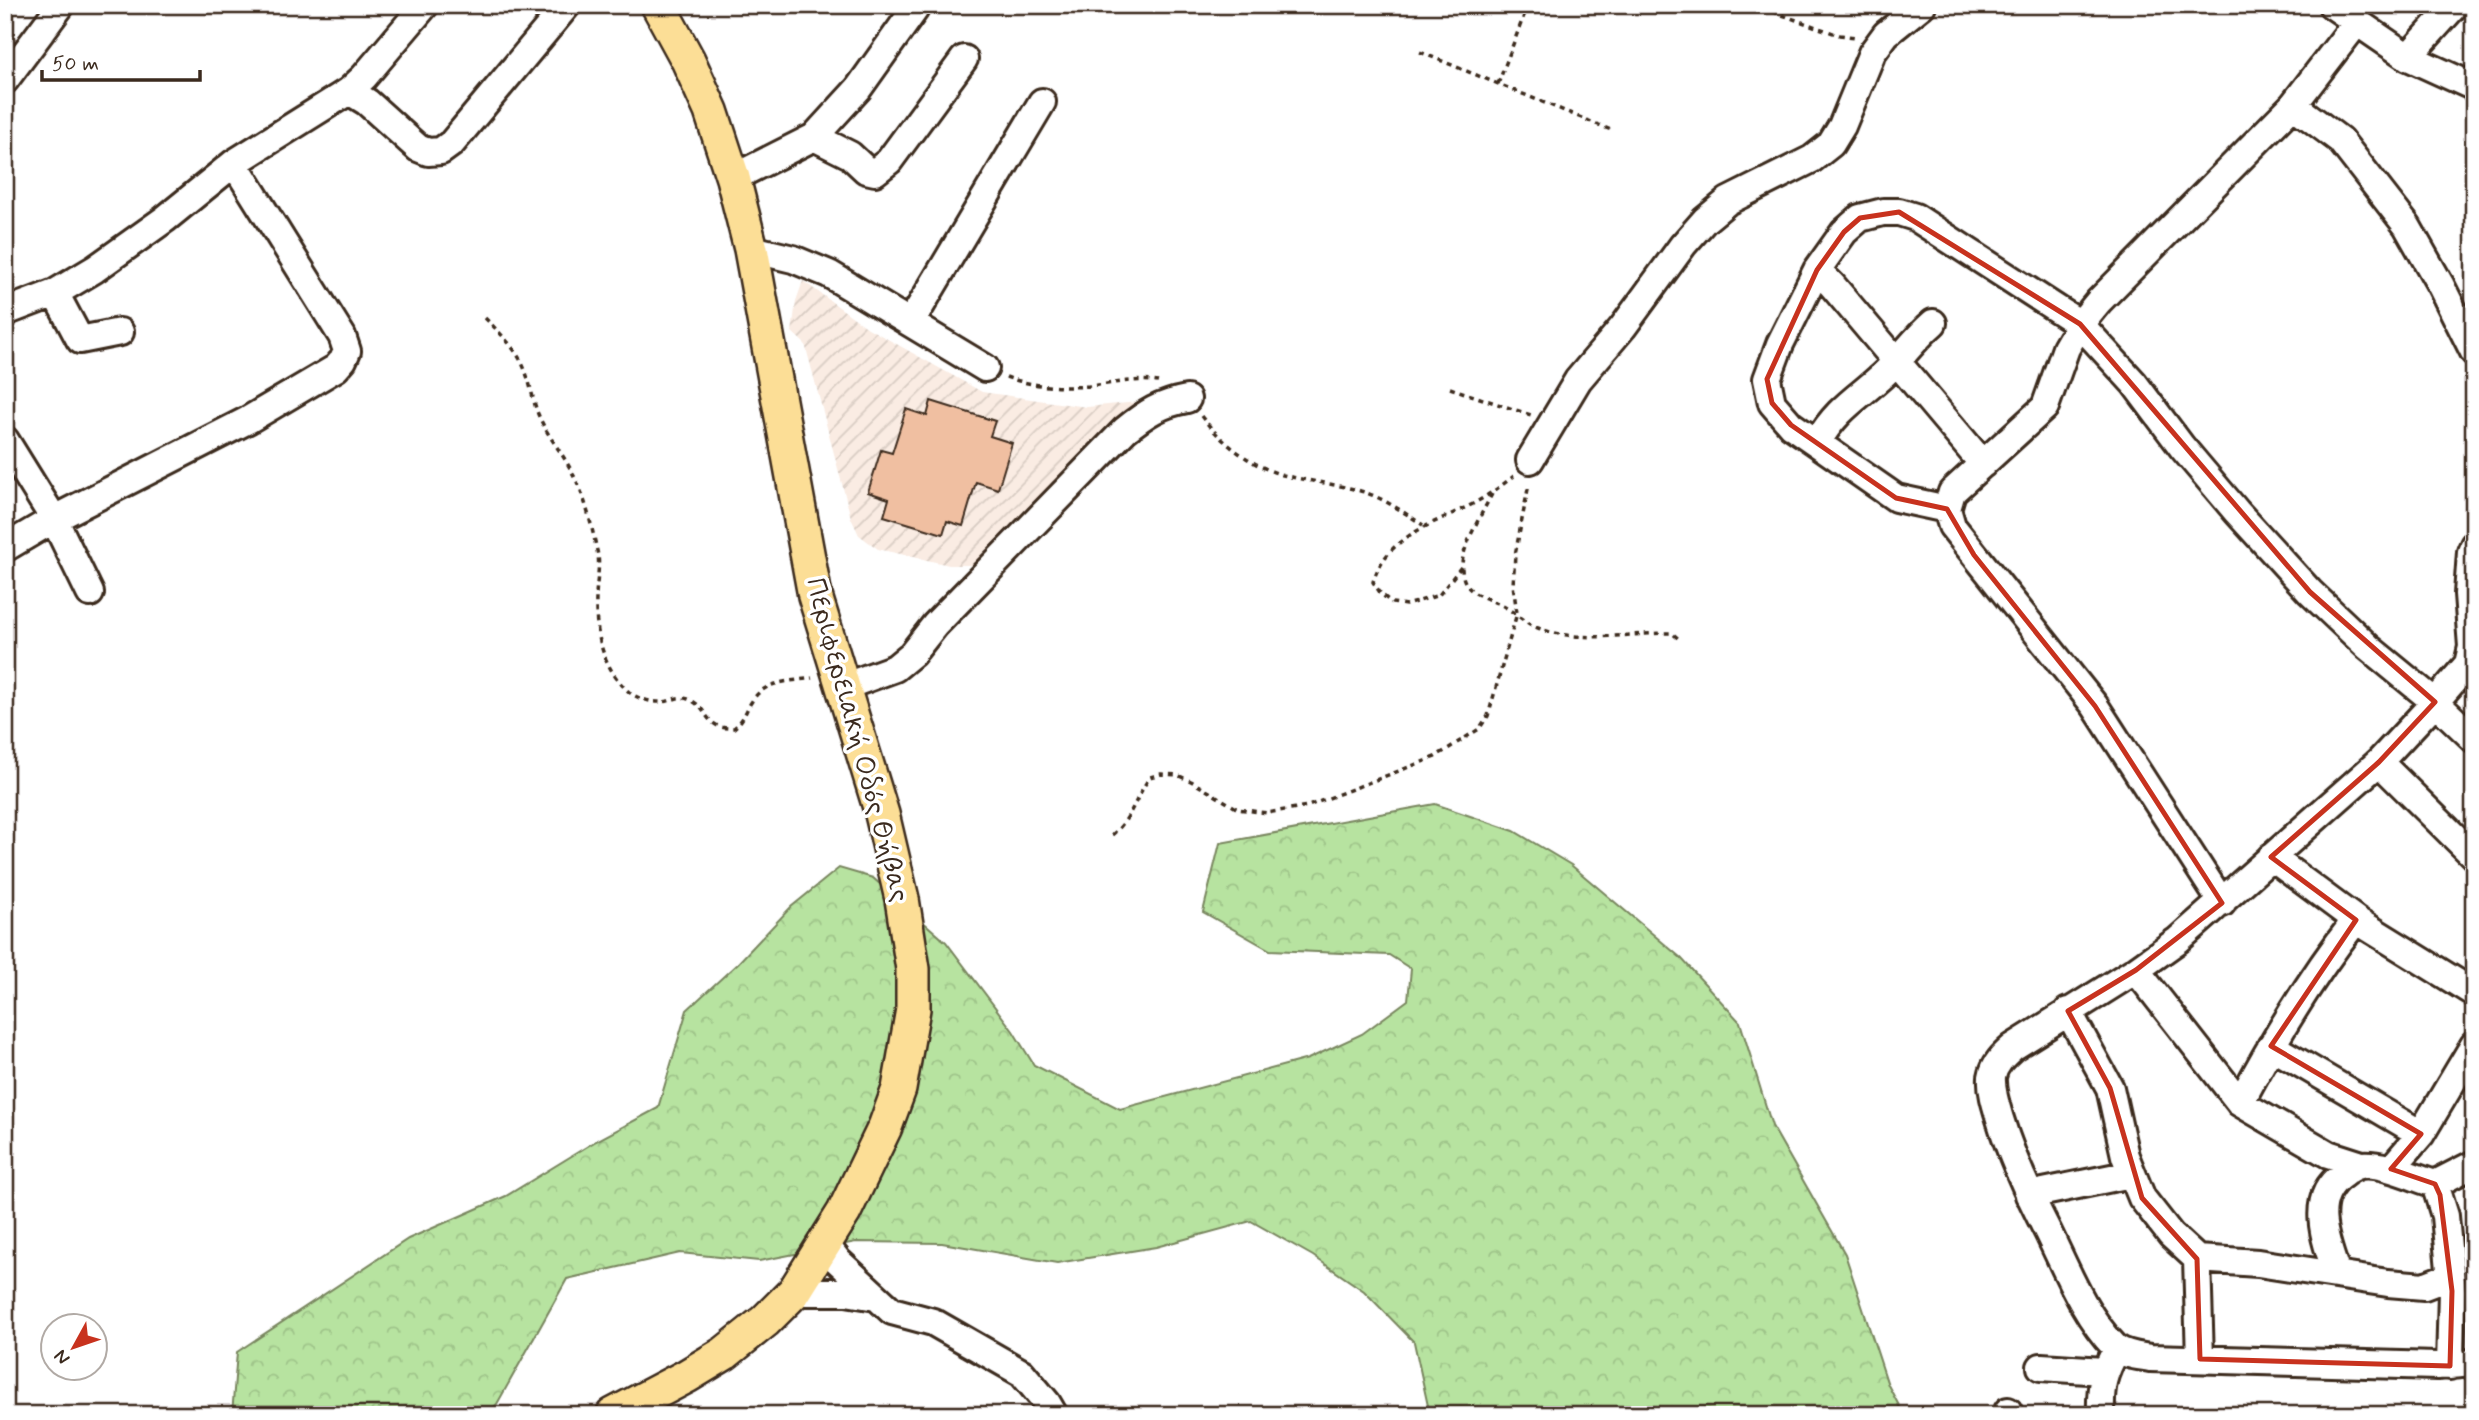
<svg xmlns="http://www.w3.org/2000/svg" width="2479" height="1420" font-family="Mynerve,sans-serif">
<defs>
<pattern id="industrial-furrows" width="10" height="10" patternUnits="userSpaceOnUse" patternTransform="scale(1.75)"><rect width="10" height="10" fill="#faece3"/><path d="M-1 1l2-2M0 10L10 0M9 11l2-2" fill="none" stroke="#d7cbc2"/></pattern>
<pattern id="forest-crowns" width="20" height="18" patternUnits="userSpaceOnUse" patternTransform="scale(1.75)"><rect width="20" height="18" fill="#b7e3a0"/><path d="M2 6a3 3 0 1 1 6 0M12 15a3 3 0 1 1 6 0" fill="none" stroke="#9ec389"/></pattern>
</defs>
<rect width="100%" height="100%" fill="#fff"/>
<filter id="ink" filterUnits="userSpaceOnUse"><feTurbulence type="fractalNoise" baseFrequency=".0143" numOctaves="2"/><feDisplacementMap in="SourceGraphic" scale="14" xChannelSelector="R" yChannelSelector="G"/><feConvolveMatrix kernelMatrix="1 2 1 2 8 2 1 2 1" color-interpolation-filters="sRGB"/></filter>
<g filter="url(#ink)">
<path fill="url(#industrial-furrows)" d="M803,281L868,328L982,392L1087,407L1148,401L1115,427L974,565H949L878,549L859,535L851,518L805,344L792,332L796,301Z"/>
<path fill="url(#forest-crowns)" stroke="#79865f" stroke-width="2" d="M1435,804L1514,831L1571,865L1681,958L1740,1022L1772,1126L1845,1254L1888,1385L1904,1415H1430L1414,1342L1364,1291L1313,1256L1251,1221L1156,1247L1057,1263L942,1243L856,1242L759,1261L680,1253L567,1279L497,1404L487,1415H232L237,1352L408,1239L506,1196L596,1141L658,1108L687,1010L738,963L791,907L839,868L873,878L946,942L1013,1031L1034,1065L1120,1109L1308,1059L1362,1034L1408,1000L1411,969L1389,955L1270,950L1203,912L1220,843Z"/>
<path fill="#f0bfa1" stroke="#3b2a1e" stroke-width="2" d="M931,401L995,421L990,436L1012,443L998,489L976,482L963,526L947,521L943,534L884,516L889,499L868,492L881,450L892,453L906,409L927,416Z"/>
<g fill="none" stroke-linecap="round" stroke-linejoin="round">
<g stroke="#3b2a1e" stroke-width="32">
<path id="minor" d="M2332,5L2408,57L2474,87
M2408,57L2455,5
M5,80L61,5
M349,91L367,102L418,148L428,152L441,151L452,143L567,5
M2293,105L2340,140L2407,226L2441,286L2474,352
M814,137L850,155L866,170L875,172L889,161L964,59
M733,178L814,137L858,89L915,9
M751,249L793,259L829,274L985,368
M1817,270L1832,285L1983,464
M55,293L80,340L120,332
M5,312L55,293L95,269L165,219L234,163L349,91L364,77L425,5
M911,322L1042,102
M5,440L54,519L90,593
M1817,443C1840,402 1867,394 1896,362C1910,347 1917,337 1933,323
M1530,460L1578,380L1623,327L1683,245L1705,220L1728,201L1812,159L1831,144L1842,126L1872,53L1886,34L1922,5
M1947,509L1896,498L1817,443L1791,425L1772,403L1767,379L1780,344L1817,270L1844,232L1860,218L1883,212H1899L1915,217L2080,324L2134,383L2182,447L2237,512L2310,592L2368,647L2435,702L2474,739
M2474,545L2471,552L2468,594L2472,647L2468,664L2435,702L2379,762L2178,940L2136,970L2013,1047C2004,1055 1994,1064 1992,1077C1991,1091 1996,1106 2000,1119C2012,1159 2029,1195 2048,1232C2067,1271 2084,1315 2115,1347C2124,1355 2139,1356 2150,1358L2437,1366L2474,1363
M5,548L54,519L248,420L336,368L343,360L347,351L342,336L234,163
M843,687L895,668L912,654L935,625L1125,430C1146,413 1160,404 1187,399
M2379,762L2474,856
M2271,857L2356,920L2474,993
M2222,903L2095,706L1952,526L1947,509L1952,492L2045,407L2066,348L2080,324L2099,301L2293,105L2357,22
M2356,920C2311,977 2274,1039 2240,1103L2328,1154L2362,1165
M2136,970L2240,1103
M2068,1011L2110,1088L2125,1156L2142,1198L2171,1235L2197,1259L2258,1263L2388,1283L2424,1286L2450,1276
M2271,1046L2421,1134
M2391,1169L2421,1134L2474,1045
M2435,1184L2474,1164
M2029,1195L2131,1174
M825,1244L838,1261L892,1311L933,1322L1022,1373L1047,1403L1054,1415
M2197,1259L2200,1359
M2337,1274C2326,1243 2308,1198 2342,1175C2347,1171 2355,1166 2361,1165C2382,1162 2415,1178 2435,1184L2445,1216L2452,1291L2450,1366
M794,1292H846L876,1297
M2041,1367L2104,1371
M2006,1415L2008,1411
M2101,1415C2100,1386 2103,1374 2117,1349"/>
</g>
<g stroke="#3b2a1e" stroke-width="38">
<path id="major" d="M613,1415L687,1376L725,1353L765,1321L794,1292L844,1212L885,1127L899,1089L913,1009V969L902,899L882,814L815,596L751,249L733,178L711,111L688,60L658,5"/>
</g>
<path stroke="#3b2a1e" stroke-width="3.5" stroke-dasharray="5 5" stroke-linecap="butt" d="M1754,5L1839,35L1855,37
M1420,52L1611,130
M1498,84L1528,5
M485,318C501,334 519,351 526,373C531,386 533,401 538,414C547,436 563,453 573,474C586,497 592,529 598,555C600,569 596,584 596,598C595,632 602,667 628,691C635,698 652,703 663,702C673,701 677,695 688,699C710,707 703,730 734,728C746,717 744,713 752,701C765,680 790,682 812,678
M1006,377C1034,387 1068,389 1098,385C1119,383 1137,378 1158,382
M1450,388L1531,415
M1201,416C1221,442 1251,466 1283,475C1311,482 1340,484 1367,493C1388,501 1405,513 1423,525
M1492,494C1483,512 1460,549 1462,569C1463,592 1479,595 1497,603C1512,609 1524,623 1538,628C1580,644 1629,633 1672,633L1681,641
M1461,567L1439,595L1406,605L1392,603L1381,594L1373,582C1385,541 1422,528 1458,511C1479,502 1496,490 1514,476
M1112,835C1132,818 1135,798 1150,777L1161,774L1177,775L1191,781L1238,809L1267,813L1308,806L1435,757L1479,729L1488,716L1517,613L1513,585L1515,555L1529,484"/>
<use href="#minor" stroke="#fff" stroke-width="26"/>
<use href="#major" stroke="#fcde96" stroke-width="33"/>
</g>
</g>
<path fill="none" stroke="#c8321e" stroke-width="5" stroke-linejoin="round" d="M1899,212L2080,324L2310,592L2435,702L2379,762L2271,857L2356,920L2271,1046L2421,1134L2391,1169L2435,1184L2440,1195L2452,1291L2450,1366L2200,1359L2197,1259L2142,1198L2110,1088L2068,1011L2136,970L2222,903L2095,706L1974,555L1947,509L1896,498L1791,425L1772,403L1767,379L1817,270L1844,232L1860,218Z"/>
<g text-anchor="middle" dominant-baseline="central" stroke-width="7" stroke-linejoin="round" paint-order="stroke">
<g font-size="28" fill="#3b2a1e" stroke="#fff">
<text transform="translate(857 740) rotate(75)">Περιφερειακή Οδός Θήβας</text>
</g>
</g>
<rect width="2479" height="1420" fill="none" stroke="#fff" stroke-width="28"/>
<rect x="14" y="14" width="2451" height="1392" fill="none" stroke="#3b2a1e" stroke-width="2.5" filter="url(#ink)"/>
<g transform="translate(74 1347) rotate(230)"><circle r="33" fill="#ffffff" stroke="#b1aaa5" stroke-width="2"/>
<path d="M0-5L12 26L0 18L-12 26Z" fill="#c8321e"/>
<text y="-10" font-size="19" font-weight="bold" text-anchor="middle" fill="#3b2a1e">N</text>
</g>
<path d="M42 70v10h158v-10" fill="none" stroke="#3b2a1e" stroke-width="3.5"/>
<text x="52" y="70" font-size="21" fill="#3b2a1e" stroke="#ffffff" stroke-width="5" paint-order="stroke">50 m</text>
</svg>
